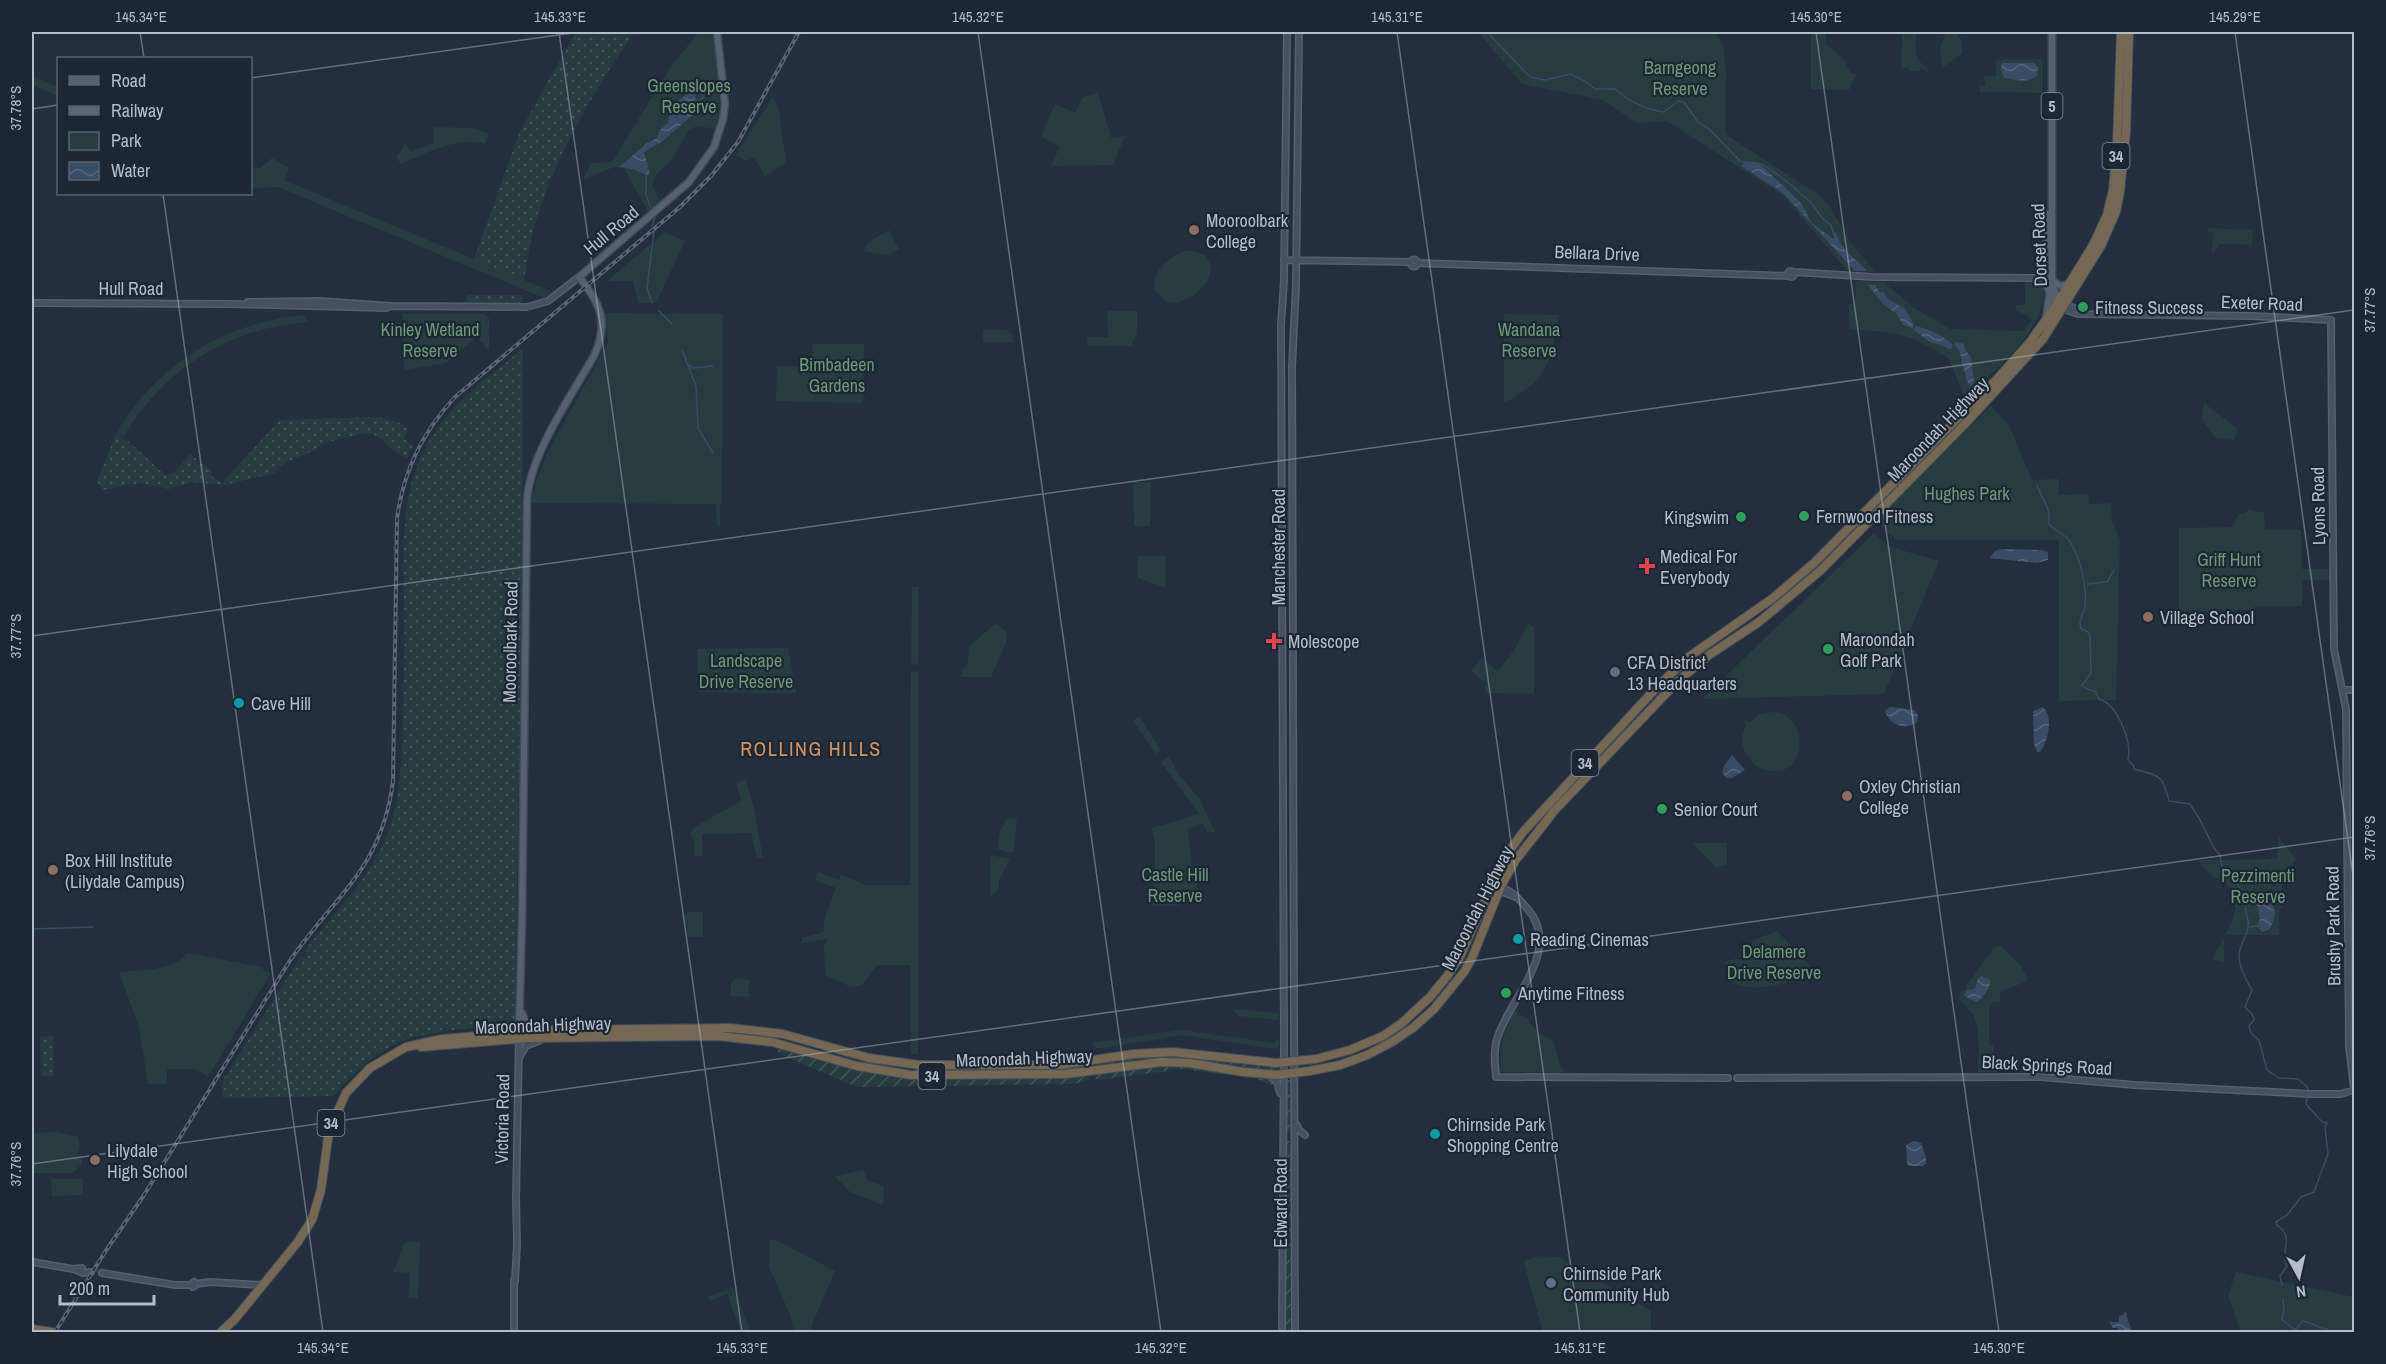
<svg xmlns="http://www.w3.org/2000/svg" width="2386" height="1364" font-family="'Archivo Narrow',sans-serif">
<defs>
<pattern id="grass-dots" width="8" height="8" patternUnits="userSpaceOnUse" patternTransform="scale(1.5)"><rect width="8" height="8" fill="#263c3f"/><path d="M2 2h.1M6 6h.1" fill="none" stroke="#435659" stroke-width="1.8" stroke-linecap="round"/></pattern>
<pattern id="garden-furrows" width="10" height="10" patternUnits="userSpaceOnUse" patternTransform="scale(1.5)"><rect width="10" height="10" fill="#263c3f"/><path d="M-1 1l2-2M0 10L10 0M9 11l2-2" fill="none" stroke="#435659"/></pattern>
<pattern id="water-waves" width="16" height="10" patternUnits="userSpaceOnUse" patternTransform="scale(1.5)"><rect width="16" height="10" fill="#394c67"/><path d="M0 5q4-4 8 0t8 0" fill="none" stroke="#53647b"/></pattern>
</defs>
<rect width="100%" height="100%" fill="#242f3e"/>
<path fill="url(#grass-dots)" d="M576,32H635C625,45 616,59 607,74C567,136 533,205 524,280L474,259L520,131Z
M467,295H523V303L466,302Z
M523,349L522,577L515,1022C482,1027 447,1029 415,1037C383,1045 354,1071 334,1096L223,1098L222,1082L300,957H305V951L309,945C338,909 373,875 389,830C402,794 401,756 403,718C404,680 405,643 404,605C404,539 398,482 439,426C461,396 494,372 523,349Z
M379,417L409,426L404,439L413,445L407,458L393,451L383,440L373,434L364,433L324,443L313,451L286,462L275,473L224,485L192,482L169,489L139,483L103,490L97,481L116,434L128,441L165,475L174,473L190,454L211,471V476L222,483L280,420Z
M53,1036L54,1076H41L40,1037Z"/>
<path fill="#263c3f" d="M699,32H712C717,64 724,97 716,129L697,126L689,130L670,162L656,175L652,185L660,202L648,212L624,168L614,167L583,180L591,163L612,162L672,65Z
M1478,32H1715L1724,48L1726,77L1725,134L1819,195L1828,204L1853,246L1876,272L1848,271L1782,195L1667,121L1637,123L1603,100L1522,84Z
M1811,32H1826L1825,44L1842,57L1851,73L1856,74L1849,90L1811,89Z
M1900,32H1916C1916,46 1913,62 1927,66L1928,72L1921,68L1920,71H1909V68H1903L1901,71L1902,34Z
M1946,32H1957L1961,41L1962,53L1942,68L1940,48Z
M2005,59H2041L2043,61V93L1980,92V84L1983,87L1986,84L1983,76H1996V61Z
M32,76L58,87V96L32,85Z
M1098,92L1111,138L1125,136L1113,165L1051,166L1060,146L1041,137L1055,104L1075,113L1082,98Z
M773,96L779,110L786,163L765,176L754,157L747,161L735,156Z
M434,127L472,128L489,134L485,144C462,135 423,154 401,164L396,157L405,144L411,151L434,143Z
M272,158L289,168L284,180L553,292L544,298L278,187L251,188V166L259,169Z
M2208,228L2253,230L2252,245L2220,244L2212,254L2213,233L2207,231Z
M889,230L899,249L888,255L864,251L868,242Z
M665,232L685,241L656,303H638L633,281H607Z
M1184,251H1195L1206,256C1222,277 1192,303 1171,303C1137,289 1161,260 1184,251Z
M1856,281L1884,282L1914,308L1950,329L2024,331L2032,319L2016,310V305H2025V282H2043C2053,323 1994,374 1964,397L1949,358C1938,353 1921,341 1911,338C1891,331 1870,331 1849,329V304H1855Z
M1107,311H1137V334L1133,340L1132,346H1088L1086,337H1108Z
M605,313L723,314L722,504H720V527H717L716,504L531,503L537,478L549,450L608,343Z
M402,314H484L489,318V334L487,335L489,336V350L477,337L446,363L404,370Z
M1504,314L1560,315C1548,364 1551,378 1504,403Z
M304,315L308,322C229,328 163,369 123,438L116,434C156,365 224,322 304,315Z
M983,330H1006L1013,335V342H983Z
M813,344H864L863,403L776,401L777,366L811,367Z
M2204,403L2238,429L2234,440L2216,438L2202,420Z
M1991,406L2009,425L2032,480L2059,479V495L2088,494L2089,504L2111,503L2112,521L2120,540L2116,700L2059,701V540H1896L1874,518Z
M1133,482H1151L1150,526H1134Z
M2249,509L2264,513L2265,530H2301L2302,569H2330V580H2302V606H2255V610L2179,612V528L2231,527L2240,513L2244,514Z
M1874,533L1888,546L1939,561L1884,694L1702,699Z
M1138,556H1165L1166,588L1138,578Z
M912,587H919L918,663L911,665Z
M995,624L1006,631V643L991,677H959L968,662L969,646Z
M1528,624L1534,627V694L1486,693L1485,682L1471,671L1481,658L1498,671L1515,649Z
M788,648L796,693L698,692L697,649Z
M918,671V1054H911L910,965H877L862,985L851,987L825,975L824,945L827,939L801,943L802,938L824,932V920L836,888L815,880L818,872L839,880L841,875L866,885H910L911,672Z
M1772,712C1810,713 1808,776 1771,771C1760,770 1754,766 1748,757C1741,747 1740,737 1746,726L1744,721L1747,720L1748,723L1760,714Z
M1139,716L1161,750L1156,754L1133,721Z
M1169,756L1178,774L1199,798L1215,832L1207,833L1203,823L1188,829L1192,864L1201,901L1178,905L1153,906L1151,903L1155,863V841L1152,828L1199,814L1161,762Z
M746,780L755,812L763,858H757L751,833L702,834V856L694,857V841L690,834L696,826L741,801L736,782Z
M1017,818L1014,851L1011,853L997,849L1000,831L1007,819Z
M2278,836L2296,859L2288,869L2281,891L2284,901L2279,912V935H2224V963L2212,959C2224,936 2251,902 2223,882C2209,873 2207,875 2199,860L2277,859Z
M1692,843H1727V865L1717,868Z
M990,855L1010,859L999,880V888L991,897Z
M688,912H703V937H689L684,916Z
M1777,931L1810,966C1799,985 1750,994 1732,982L1725,962L1735,959H1752V941Z
M2001,946L2020,965L2028,978L2025,982L2000,992V1002H1994L1989,1007V1045H1995L1993,1053L1999,1072H1978C1978,1054 1981,1032 1973,1015C1969,1008 1961,1004 1959,996L1994,947Z
M187,953L263,967V970L270,973C265,986 257,993 252,1005L208,1077L197,1069H167V1084H148L139,1027L119,972C139,970 175,971 187,953Z
M737,978L750,980L748,993L750,994L748,997L731,996V983Z
M1235,1009L1278,1013V1020L1239,1016L1234,1011Z
M1514,1011L1528,1019C1530,1026 1545,1039 1553,1040L1561,1068L1566,1073L1500,1072L1502,1040Z
M1182,1030L1274,1043L1279,1039V1046L1276,1049L1182,1035L1102,1048H1096L1092,1043Z
M57,1132L78,1137L80,1146L78,1154L83,1157L81,1165L72,1173H32V1133Z
M864,1170L867,1180L884,1186L883,1205L850,1192L835,1176Z
M51,1179H83V1195L52,1196Z
M770,1240H776L835,1271L812,1325V1332H794L791,1317L769,1267Z
M405,1242H420L418,1298H408L410,1273L393,1272Z
M1540,1256L1559,1257L1651,1311V1332H1543L1524,1263L1526,1260Z
M2236,1272L2354,1297V1332H2241L2228,1296Z
M733,1287L751,1332H741L727,1294L710,1301L708,1297Z"/>
<path fill="url(#garden-furrows)" d="M781,1047L907,1077L927,1079L1086,1074L1090,1080L1072,1084L864,1087H857L779,1054L778,1050Z
M1160,1054L1279,1068V1071L1272,1072L1152,1060L1094,1065L1106,1060Z
M1182,1065L1269,1077L1276,1083L1273,1085L1254,1078L1182,1069L1098,1080L1094,1078L1098,1073L1131,1067Z
M1286,1080H1293L1292,1129L1287,1132L1285,1131Z
M1286,1141H1293L1294,1332H1284Z"/>
<path fill="url(#water-waves)" d="M2002,63H2034L2038,67L2037,76C2027,84 2015,80 2004,78L2001,69Z
M689,92L695,93L696,112L663,141L644,152L650,174L647,175L633,169L619,167L646,144L657,138L660,130L668,123L671,107Z
M1745,162L1759,163L1801,203L1811,222L1833,239L1835,238L1834,233H1836C1842,252 1855,257 1867,271H1855L1783,193L1741,166Z
M1867,284L1875,285L1880,293L1883,292L1887,298L1905,309L1913,323V328L1903,325L1896,313L1884,305Z
M1916,326C1930,330 1941,334 1952,344V348L1948,349L1946,347L1928,341L1914,330Z
M1956,342L1964,344L1965,350L1971,357L1974,382L1971,386L1967,382L1959,350L1954,345Z
M2001,549L2041,550L2048,552V560L2037,563L1990,558L1995,551Z
M1890,707L1914,710L1918,715L1917,722C1905,731 1889,725 1885,711Z
M2043,707C2054,717 2048,741 2040,752H2037L2034,744L2033,711Z
M1732,755L1745,770L1732,778H1727L1722,773L1724,766Z
M2266,899C2278,908 2276,916 2270,929L2262,932L2257,926L2260,919L2257,902Z
M1982,976L1990,980C1992,986 1982,999 1977,1002L1964,996L1967,990L1975,989L1978,978Z
M1914,1141L1921,1143L1926,1157V1163L1923,1166H1909L1907,1164L1906,1145Z
M2125,1311L2132,1332H2116L2118,1328H2113L2109,1322H2119V1316L2124,1315Z"/>
<g fill="none" stroke-linecap="round" stroke-linejoin="round">
<path stroke="#394c67" stroke-width="1.5" d="M1487,32L1530,77L1545,80L1571,74L1585,81L1595,89H1615C1630,102 1644,109 1664,112L1678,101L1684,102L1698,122L1709,129L1740,161C1748,164 1755,161 1763,165C1779,174 1796,189 1809,201C1820,210 1816,216 1831,225L1835,238
M695,101L703,98V85
M646,175V195L650,206
M652,226L655,218
M652,303L647,288L654,231
M659,311L672,324
M682,350L696,386L698,428L713,453
M688,365L694,368L713,366
M2037,485C2042,500 2051,507 2049,524C2054,531 2063,533 2068,539C2081,556 2087,589 2085,607C2083,617 2078,618 2081,629L2088,632L2090,636L2091,673L2082,685L2087,689L2095,691L2099,699C2117,704 2133,742 2128,760L2134,766V769C2159,777 2162,772 2169,801L2190,804L2199,818L2214,848L2220,855L2223,873L2236,881L2246,900C2243,914 2250,916 2248,927C2247,935 2242,942 2240,950C2236,962 2246,980 2252,990L2245,1007L2252,1014L2254,1020L2249,1026L2251,1033L2259,1040L2267,1070L2279,1078L2298,1079L2308,1088V1091
M2087,584L2107,582L2114,570
M2250,927L2257,926
M32,929L93,927
M2282,1285L2280,1276L2287,1266C2279,1250 2296,1238 2277,1225L2276,1222L2287,1215L2301,1197L2314,1192L2328,1154L2325,1127L2327,1123L2322,1122L2306,1104L2307,1097
M2283,1299L2284,1309L2282,1320L2295,1330L2303,1321C2312,1322 2318,1329 2327,1329L2331,1332"/>
<path stroke="#3a4453" stroke-width="5" stroke-dasharray="5 2.5" stroke-linecap="butt" d="M93,1269L103,1271"/>
<g stroke="#565f6c" stroke-width="8">
<path id="secondary" d="M1410.5 263a3.5 3.5 0 1 1 7 0a3.5 3.5 0 1 1-7 0Z
M1284,260L1410,262
M1417,263L1789,276
M1788 274a3 3 0 1 1 6 0a3 3 0 1 1-6 0Z
M1794,272L1873,277L2041,278L2050,280
M248,302L318,301L391,306L527,307L548,301L579,277
M32,303L231,304L386,308L391,306
M2066,304L2080,311
M2063,309L2078,314L2252,316L2331,320L2334,649L2346,709L2349,1046L2354,1089
M2344,690H2354
M1491,886C1506,886 1515,894 1525,906C1565,948 1512,995 1498,1036C1493,1049 1495,1064 1496,1077L1728,1078
M1497,890L1516,897
M519,1058L526,1046L541,1040
M1270,1076L1277,1082L1280,1093
M1737,1078L2041,1077L2135,1085L2310,1094H2341L2354,1090
M1297,1125L1299,1130L1305,1135
M32,1262L73,1269L82,1268
M74,1269L83,1273L91,1272
M102,1273L175,1285H191
M515,1281L517,1245L516,1199L519,1039
M194,1282L196,1285L193,1287L191,1284Z
M196,1284L210,1282L262,1285
M514,1332V1280
M1282,1332L1284,1041L1281,325L1284,281L1287,32
M1295,1332L1292,367L1296,285L1299,32"/>
</g>
<g stroke="#414a57" stroke-width="9">
<path id="primary" d="M2052,32V281L2055,293L2063,302
M2049,214C2047,239 2037,291 2060,307
M2052,281L2061,286L2068,284
M2046,319L2049,297
M522,1013L526,1024L538,1030
M519,1032L522,920L527,501C529,456 571,396 594,356C609,323 601,304 579,277L689,182L714,147L723,119L725,104L717,32"/>
</g>
<g stroke="#434c59" stroke-width="10">
<path id="highway" d="M421,1047L527,1038L718,1036L772,1042L857,1066L911,1075L1065,1074L1162,1062L1190,1063L1243,1072L1277,1075L1309,1071L1340,1065L1367,1055L1392,1042L1414,1027L1434,1009L1464,972L1472,958L1501,886L1515,861L1555,810L1676,683L1709,655L1759,622L1820,571L1964,425L2043,339L2101,246L2116,212L2120,192L2126,132L2129,32
M32,1329L52,1332
M221,1332L235,1319L297,1243L312,1220L321,1190L329,1131L346,1093L370,1068L406,1047L442,1039L550,1030L731,1028L783,1034L869,1058L919,1065H1059L1134,1054L1173,1052L1276,1063L1316,1059L1350,1050L1383,1036L1402,1023L1430,997L1448,975L1460,957L1494,879L1510,850L1523,832L1658,686L1690,656L1773,598L1814,563L1998,378L2030,342L2053,310L2093,245L2107,215L2113,190L2117,145L2121,32"/>
</g>
<use href="#secondary" stroke="#465061" stroke-width="5"/>
<use href="#primary" stroke="#56606e" stroke-width="6"/>
<use href="#highway" stroke="#746855" stroke-width="8"/>
<g stroke="#5a6575" stroke-width="4">
<path id="rail" d="M55,1332L105,1252L144,1195L289,962C335,895 382,869 393,781L397,518C404,470 422,433 455,397L680,207L711,176L738,142L799,32"/>
</g>
<use href="#rail" stroke="#1d2633" stroke-width="1.5" stroke-dasharray="4.5" stroke-linecap="butt"/>
</g>
<path fill="none" stroke="#b4bcc9" stroke-width="1.5" stroke-opacity="0.45" d="M140,32L144,58M559,32L742,1332M978,32L1161,1332M1397,32L1580,1332M1816,32L1999,1332M2235,32L2354,883M250,78L580,32M32,109L58,105M163,194L323,1332M32,636L2354,310M32,1164L2354,837"/>
<g fill="#8d6e63" stroke="#1d2633" stroke-width="2">
<circle cx="1194" cy="230" r="6"/>
<circle cx="2148" cy="617" r="6"/>
<circle cx="1847" cy="796" r="6"/>
<circle cx="53" cy="870" r="6"/>
<circle cx="95" cy="1160" r="6"/>
</g>
<g fill="#2e9e5b" stroke="#1d2633" stroke-width="2">
<circle cx="2083" cy="307" r="6"/>
<circle cx="1804" cy="516" r="6"/>
<circle cx="1741" cy="517" r="6"/>
<circle cx="1828" cy="649" r="6"/>
<circle cx="1662" cy="809" r="6"/>
<circle cx="1506" cy="993" r="6"/>
</g>
<g fill="#e0444e" stroke="#1d2633" stroke-width="2">
<path d="M1644 557h6v6h6v6h-6v6h-6v-6h-6v-6h6z"/>
<path d="M1271 632h6v6h6v6h-6v6h-6v-6h-6v-6h6z"/>
</g>
<g fill="#5c6f8a" stroke="#1d2633" stroke-width="2">
<circle cx="1615" cy="672" r="6"/>
<circle cx="1551" cy="1283" r="6"/>
</g>
<g fill="#0f9aa8" stroke="#1d2633" stroke-width="2">
<circle cx="239" cy="703" r="6"/>
<circle cx="1518" cy="939" r="6"/>
<circle cx="1435" cy="1134" r="6"/>
</g>
<g text-anchor="middle" dominant-baseline="central" stroke-width="4.5" stroke-linejoin="round" paint-order="stroke">
<g fill="#1d2633" stroke="#878f9c" stroke-width="1.5">
<rect x="2041.5" y="93" width="21" height="26" rx="4.5"/>
<rect x="2102.5" y="143" width="27" height="26" rx="4.5"/>
<rect x="1571.5" y="750" width="27" height="26" rx="4.5"/>
<rect x="918.5" y="1063" width="27" height="26" rx="4.5"/>
<rect x="317.5" y="1110" width="27" height="26" rx="4.5"/>
</g>
<g font-size="16" font-weight="bold" fill="#b4bcc9">
<text x="2052" y="106">5</text>
<text x="2116" y="156">34</text>
<text x="1585" y="763">34</text>
<text x="932" y="1076">34</text>
<text x="331" y="1123">34</text>
</g>
<g font-size="18" fill="#6b9a76" stroke="#1d2633">
<text x="1680" y="67">Barngeong<tspan x="1680" dy="21">Reserve</tspan></text>
<text x="689" y="85">Greenslopes<tspan x="689" dy="21">Reserve</tspan></text>
<text x="430" y="329">Kinley Wetland<tspan x="430" dy="21">Reserve</tspan></text>
<text x="1529" y="329">Wandana<tspan x="1529" dy="21">Reserve</tspan></text>
<text x="837" y="364">Bimbadeen<tspan x="837" dy="21">Gardens</tspan></text>
<text x="1967" y="493">Hughes Park</text>
<text x="2229" y="559">Griff Hunt<tspan x="2229" dy="21">Reserve</tspan></text>
<text x="746" y="660">Landscape<tspan x="746" dy="21">Drive Reserve</tspan></text>
<text x="1175" y="874">Castle Hill<tspan x="1175" dy="21">Reserve</tspan></text>
<text x="2258" y="875">Pezzimenti<tspan x="2258" dy="21">Reserve</tspan></text>
<text x="1774" y="951">Delamere<tspan x="1774" dy="21">Drive Reserve</tspan></text>
</g>
<g font-size="18" fill="#b4bcc9" stroke="#1d2633" text-anchor="start">
<text x="1206" y="220">Mooroolbark<tspan x="1206" dy="21">College</tspan></text>
<text x="2095" y="307">Fitness Success</text>
<text x="1816" y="516">Fernwood Fitness</text>
<text x="1729" y="517" text-anchor="end">Kingswim</text>
<text x="1660" y="556">Medical For<tspan x="1660" dy="21">Everybody</tspan></text>
<text x="2160" y="617">Village School</text>
<text x="1840" y="639">Maroondah<tspan x="1840" dy="21">Golf Park</tspan></text>
<text x="1288" y="641">Molescope</text>
<text x="1627" y="662">CFA District<tspan x="1627" dy="21">13 Headquarters</tspan></text>
<text x="251" y="703">Cave Hill</text>
<text x="1859" y="786">Oxley Christian<tspan x="1859" dy="21">College</tspan></text>
<text x="1674" y="809">Senior Court</text>
<text x="65" y="860">Box Hill Institute<tspan x="65" dy="21">(Lilydale Campus)</tspan></text>
<text x="1530" y="939">Reading Cinemas</text>
<text x="1518" y="993">Anytime Fitness</text>
<text x="1447" y="1124">Chirnside Park<tspan x="1447" dy="21">Shopping Centre</tspan></text>
<text x="107" y="1150">Lilydale<tspan x="107" dy="21">High School</tspan></text>
<text x="1563" y="1273">Chirnside Park<tspan x="1563" dy="21">Community Hub</tspan></text>
</g>
<g font-size="18" fill="#b4bcc9" stroke="#1d2633">
<text transform="translate(611 230) rotate(-40)">Hull Road</text>
<text transform="translate(2039 245) rotate(-92)">Dorset Road</text>
<text transform="translate(1597 253) rotate(2)">Bellara Drive</text>
<text x="131" y="288">Hull Road</text>
<text transform="translate(2262 303) rotate(2)">Exeter Road</text>
<text transform="translate(1938 429) rotate(-46)">Maroondah Highway</text>
<text transform="translate(2318 506) rotate(-91)">Lyons Road</text>
<text transform="translate(1278 547) rotate(-90)">Manchester Road</text>
<text transform="translate(510 642) rotate(-89)">Mooroolbark Road</text>
<text transform="translate(1477 908) rotate(-63)">Maroondah Highway</text>
<text transform="translate(2333 926) rotate(-91)">Brushy Park Road</text>
<text transform="translate(543 1025) rotate(-2)">Maroondah Highway</text>
<text transform="translate(1024 1058) rotate(-2)">Maroondah Highway</text>
<text transform="translate(2047 1065) rotate(3)">Black Springs Road</text>
<text transform="translate(502 1119) rotate(-89)">Victoria Road</text>
<text transform="translate(1280 1203) rotate(-90)">Edward Road</text>
</g>
<g font-size="20" letter-spacing="1.5" fill="#d59563" stroke="#1d2633">
<text x="811" y="748">ROLLING HILLS</text>
</g>
</g>
<rect width="2386" height="1364" fill="none" stroke="#1d2633" stroke-width="66"/>
<rect x="57" y="57" width="195" height="138" fill="#1d2633" stroke="#59626f" stroke-width="1.5"/>
<rect x="69" y="76" width="30" height="9" fill="#56606e" stroke="#59626f" stroke-width="1.5"/>
<text x="111" y="87" font-size="18" fill="#b4bcc9">Road</text>
<rect x="69" y="106" width="30" height="9" fill="#5a6575" stroke="#59626f" stroke-width="1.5"/>
<text x="111" y="117" font-size="18" fill="#b4bcc9">Railway</text>
<rect x="69" y="132" width="30" height="18" fill="#263c3f" stroke="#59626f" stroke-width="1.5"/>
<text x="111" y="147" font-size="18" fill="#b4bcc9">Park</text>
<rect x="69" y="162" width="30" height="18" fill="url(#water-waves)" stroke="#59626f" stroke-width="1.5"/>
<text x="111" y="177" font-size="18" fill="#b4bcc9">Water</text>
<g transform="translate(2299 1277) rotate(172)" stroke="#1d2633" stroke-width="4.5" paint-order="stroke">
<path d="M0-4.5L10 22L0 15L-10 22Z" fill="#b4bcc9"/>
<text y="-9" font-size="16" font-weight="bold" text-anchor="middle" fill="#b4bcc9">N</text>
</g>
<path d="M60 1295v9h94v-9" fill="none" stroke="#b4bcc9" stroke-width="3"/>
<text x="69" y="1295" font-size="18" fill="#b4bcc9" stroke="#1d2633" stroke-width="4.5" paint-order="stroke">200 m</text>
<rect x="33" y="33" width="2320" height="1298" fill="none" stroke="#b4bcc9" stroke-width="2"/>
<g font-size="15" text-anchor="middle" fill="#b4bcc9">
<text x="141" y="22">145.34°E</text>
<text x="560" y="22">145.33°E</text>
<text x="978" y="22">145.32°E</text>
<text x="1397" y="22">145.31°E</text>
<text x="1816" y="22">145.30°E</text>
<text x="2235" y="22">145.29°E</text>
<text transform="translate(16 108) rotate(-90)" y="5">37.78°S</text>
<text transform="translate(2370 310) rotate(-90)" y="5">37.77°S</text>
<text transform="translate(16 636) rotate(-90)" y="5">37.77°S</text>
<text transform="translate(2370 838) rotate(-90)" y="5">37.76°S</text>
<text transform="translate(16 1164) rotate(-90)" y="5">37.76°S</text>
<text x="323" y="1353">145.34°E</text>
<text x="742" y="1353">145.33°E</text>
<text x="1161" y="1353">145.32°E</text>
<text x="1580" y="1353">145.31°E</text>
<text x="1999" y="1353">145.30°E</text>
</g>
</svg>
